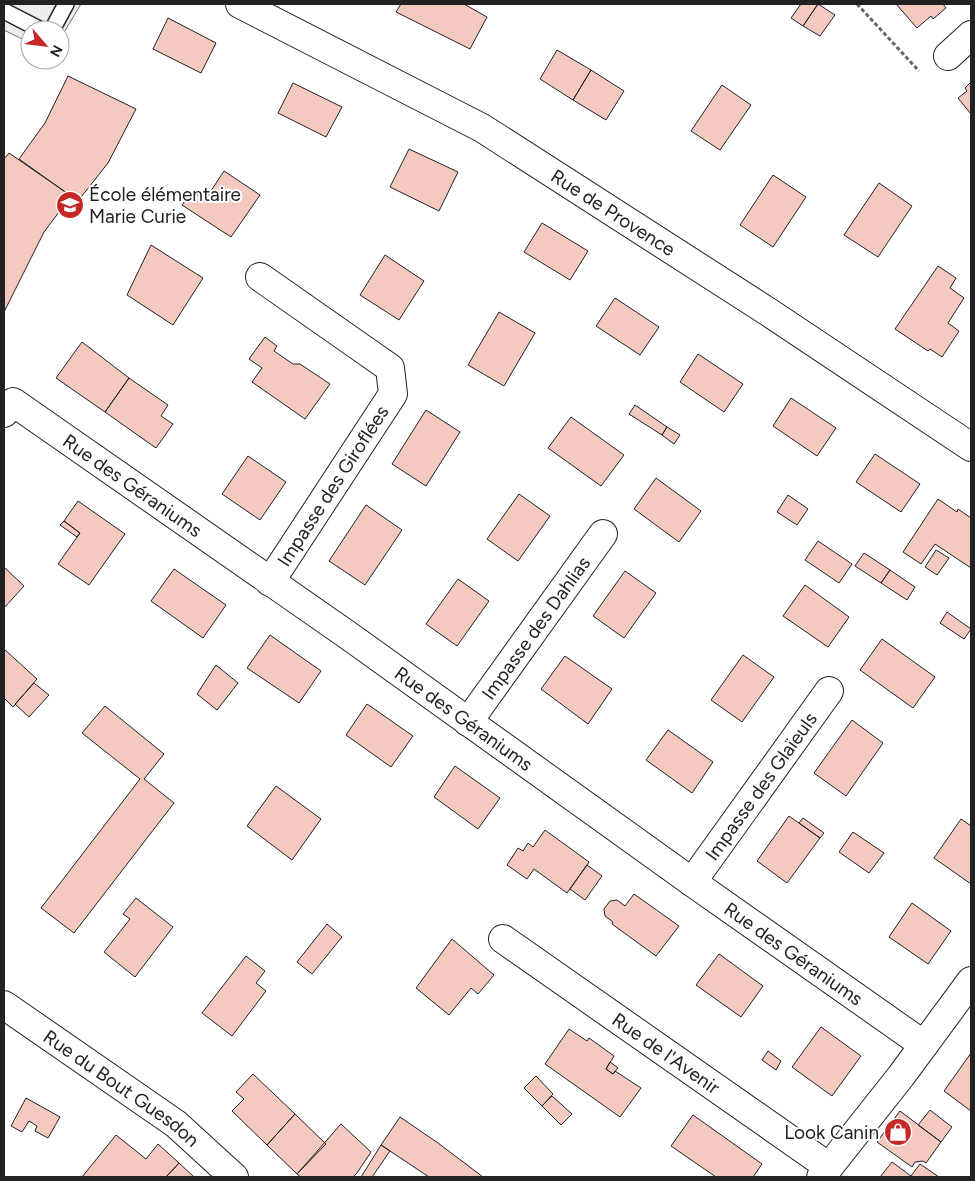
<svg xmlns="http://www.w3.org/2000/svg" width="975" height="1181" font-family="Figtree,sans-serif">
<rect width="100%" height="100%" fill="#fff"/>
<path fill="#ededed" stroke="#6f6f6f" d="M4,4H81L60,39V30H30V43L4,30Z"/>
<path fill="#f3c9c0" stroke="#222" d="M401,4H464L487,17L470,49L396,12Z
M801,4H818L803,26L791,18Z
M818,4L835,15L820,36L803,26Z
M896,4H943L946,8L933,19L931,16L917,28Z
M168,18L216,43L201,73L153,49Z
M557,50L591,70L573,100L540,79Z
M591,70L624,91L606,120L573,100Z
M68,76L136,109L108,163L78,201L19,159L45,123Z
M971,82V114L958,98L967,91L965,88Z
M293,83L342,107L326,137L278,113Z
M722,85L751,105L720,150L691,131Z
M409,149L458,172L439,211L390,187Z
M9,153L71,196L44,232L4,312V159Z
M224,171L260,195L231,237L182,205L192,191L205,200Z
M773,175L806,197L773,247L740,225Z
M879,183L912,206L878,257L844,235Z
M542,223L588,251L570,280L524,252Z
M151,245L203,278L173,325L127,295Z
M385,255L424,281L399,320L360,295Z
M938,266L956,278L950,288L964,298L948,323L959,331L942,357L930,349L928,351L895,329Z
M615,298L659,327L640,355L596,326Z
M499,312L535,333L504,386L468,365Z
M265,337L277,346L274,351L293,364H300L330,384L305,419L252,382L262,368L249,359Z
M82,342L129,378L105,412L56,378Z
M698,354L743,384L724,412L680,382Z
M129,378L168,405L161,416L173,424L156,448L105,412Z
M791,398L836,428L817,456L773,426Z
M635,405L667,427L662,435L629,414Z
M426,410L460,432L426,486L392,464Z
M571,417L624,455L601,486L548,448Z
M667,427L680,435L674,444L662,435Z
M875,454L920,484L901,512L856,482Z
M248,456L286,482L260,520L222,494Z
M656,478L701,511L679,542L634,509Z
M519,494L550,516L518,561L487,539Z
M788,495L808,509L797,525L777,512Z
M938,499L957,512L958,509L971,518V568L935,544L921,564L903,552Z
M78,501L125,534L89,585L58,564L80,533L64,521Z
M366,505L402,530L365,585L329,561Z
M64,521L80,533L77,537L60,525Z
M818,541L852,564L839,583L805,560Z
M936,550L949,558L937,575L925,567Z
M864,553L890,570L881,583L855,566Z
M4,567L24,586L4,608Z
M174,569L226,605L203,638L151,601Z
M890,570L915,587L907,600L881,583Z
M625,571L656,593L624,638L593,616Z
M458,579L489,601L457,646L426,624Z
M805,585L849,617L828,647L783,616Z
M947,612L971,629L964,639L940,623Z
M270,635L321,671L299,703L247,668Z
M882,639L935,677L913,708L860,670Z
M4,649L37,679L13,707L4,698Z
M743,655L774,677L742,722L711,700Z
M565,656L612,689L588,724L541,689Z
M216,665L238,683L217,710L197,694Z
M34,683L49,695L29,717L15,704Z
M367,704L413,736L391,767L346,735Z
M105,706L164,754L144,779L174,803L74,933L41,908L140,779L82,733Z
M852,720L883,743L846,796L814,773Z
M668,730L713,762L692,793L646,760Z
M455,766L500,798L478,829L434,797Z
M276,786L321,819L292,860L247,826Z
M789,816L820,838L787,883L757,861Z
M803,818L824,833L820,838L799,823Z
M961,819L971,826V884L934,858Z
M545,830L589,862L567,893L534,869L527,879L507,865L518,848L523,851L528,843L533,847Z
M853,832L884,853L869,873L839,852Z
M587,865L602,876L585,900L570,889Z
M634,894L679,926L656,956L612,924L613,922L605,916L604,909L610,901L617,900L625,906Z
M136,898L173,927L135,977L104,952L130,919L123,914Z
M912,903L951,931L928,964L889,937Z
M327,924L342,937L312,974L297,962Z
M452,939L494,975L478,994L471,988L449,1015L416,988Z
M719,954L763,986L741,1017L696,985Z
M246,956L265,971L256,983L266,991L232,1036L202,1013Z
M821,1027L861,1056L832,1096L792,1067Z
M569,1029L587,1041L589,1038L614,1056L606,1069L613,1074L615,1071L641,1088L620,1117L545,1064Z
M768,1051L781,1061L776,1070L762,1060Z
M971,1053V1111L944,1091Z
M610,1062L618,1068L613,1074L606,1069Z
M253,1074L295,1114L267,1145L232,1111L244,1099L236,1092Z
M536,1076L553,1094L542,1106L524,1088Z
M552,1096L572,1114L561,1125L542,1106Z
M26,1098L60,1117L48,1138L35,1131L37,1126L29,1121L22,1132L11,1126Z
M930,1110L952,1127L941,1142L918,1125Z
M900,1111L941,1142L926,1163L923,1161L915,1162L912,1167L877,1142Z
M295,1114L326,1144L297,1174L267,1145Z
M693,1115L762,1164L753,1177H716L671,1146Z
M400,1117L438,1143L483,1177H429L381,1145Z
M341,1124L371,1152L357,1173L353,1177H301L297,1174Z
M116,1135L146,1159L158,1144L179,1163L166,1177H82Z
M381,1145L390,1151L372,1177H361Z
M892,1162L911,1176L920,1164L939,1177H880Z
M179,1163L194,1177H166Z"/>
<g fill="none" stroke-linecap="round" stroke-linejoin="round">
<g stroke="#222" stroke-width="18">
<path id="service" d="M4,11L41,30
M52,30L66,4"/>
</g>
<g stroke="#222" stroke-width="30">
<g id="minor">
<path id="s1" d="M240,4L482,128L770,313L971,447"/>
<path d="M948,56L971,35"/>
<path d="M260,277L390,368L393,394L270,582"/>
<path id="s2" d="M4,413L13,402L349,636L692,882L924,1045"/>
<path id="s3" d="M468,722L603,534"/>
<path id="s4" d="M692,882L829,691"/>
<path id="s5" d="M503,939L829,1167"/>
<path d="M821,1177L901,1076L971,981"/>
</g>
</g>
<g stroke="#222" stroke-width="30">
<g id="tertiary">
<path id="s6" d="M4,1005L176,1124L234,1177"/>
</g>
</g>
<path stroke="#646464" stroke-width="3" stroke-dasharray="4 2.5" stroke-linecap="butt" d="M857,4L919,71"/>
<use href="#service" stroke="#fff" stroke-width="15"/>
<use href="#minor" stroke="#fff" stroke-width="28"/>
<use href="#tertiary" stroke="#fff" stroke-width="28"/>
</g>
<defs>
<g id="school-disc" transform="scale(1.4375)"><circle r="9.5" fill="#c62828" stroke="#fff"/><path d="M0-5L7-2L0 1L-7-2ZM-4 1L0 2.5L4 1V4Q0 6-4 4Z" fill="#fff"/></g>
<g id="shop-disc" transform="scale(1.4375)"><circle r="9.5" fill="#c62828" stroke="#fff"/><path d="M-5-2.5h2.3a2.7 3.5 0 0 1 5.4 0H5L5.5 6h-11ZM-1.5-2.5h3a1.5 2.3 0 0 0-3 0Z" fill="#fff"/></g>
</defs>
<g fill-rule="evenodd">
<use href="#school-disc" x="70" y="205"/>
<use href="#shop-disc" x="898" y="1132"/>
</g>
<g text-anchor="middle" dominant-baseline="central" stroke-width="4" stroke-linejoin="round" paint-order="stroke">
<g font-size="19" fill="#222" stroke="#fff" text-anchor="start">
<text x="89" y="194">École élémentaire<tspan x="89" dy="22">Marie Curie</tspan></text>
<text x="879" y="1132" text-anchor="end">Look Canin</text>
</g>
<g font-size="19" fill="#222" stroke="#fff">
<text stroke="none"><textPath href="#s1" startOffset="428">Rue de Provence</textPath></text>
<text stroke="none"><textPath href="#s2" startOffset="160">Rue des Géraniums</textPath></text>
<text transform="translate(333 486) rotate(-57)">Impasse des Giroflées</text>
<text stroke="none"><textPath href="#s3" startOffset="116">Impasse des Dahlias</textPath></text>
<text stroke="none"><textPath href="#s2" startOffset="565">Rue des Géraniums</textPath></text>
<text stroke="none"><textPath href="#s4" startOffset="118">Impasse des Glaïeuls</textPath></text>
<text stroke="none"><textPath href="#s2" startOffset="970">Rue des Géraniums</textPath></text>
<text stroke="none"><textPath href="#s5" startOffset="199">Rue de l'Avenir</textPath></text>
<text stroke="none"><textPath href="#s6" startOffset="144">Rue du Bout Guesdon</textPath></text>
</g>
</g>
<rect width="975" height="1181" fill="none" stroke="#222222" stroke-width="10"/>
<g transform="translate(45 45) rotate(118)"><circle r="24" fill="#ffffff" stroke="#a7a7a7"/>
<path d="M0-4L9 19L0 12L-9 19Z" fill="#c62828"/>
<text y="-8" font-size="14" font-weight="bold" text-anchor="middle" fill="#222222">N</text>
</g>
</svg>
